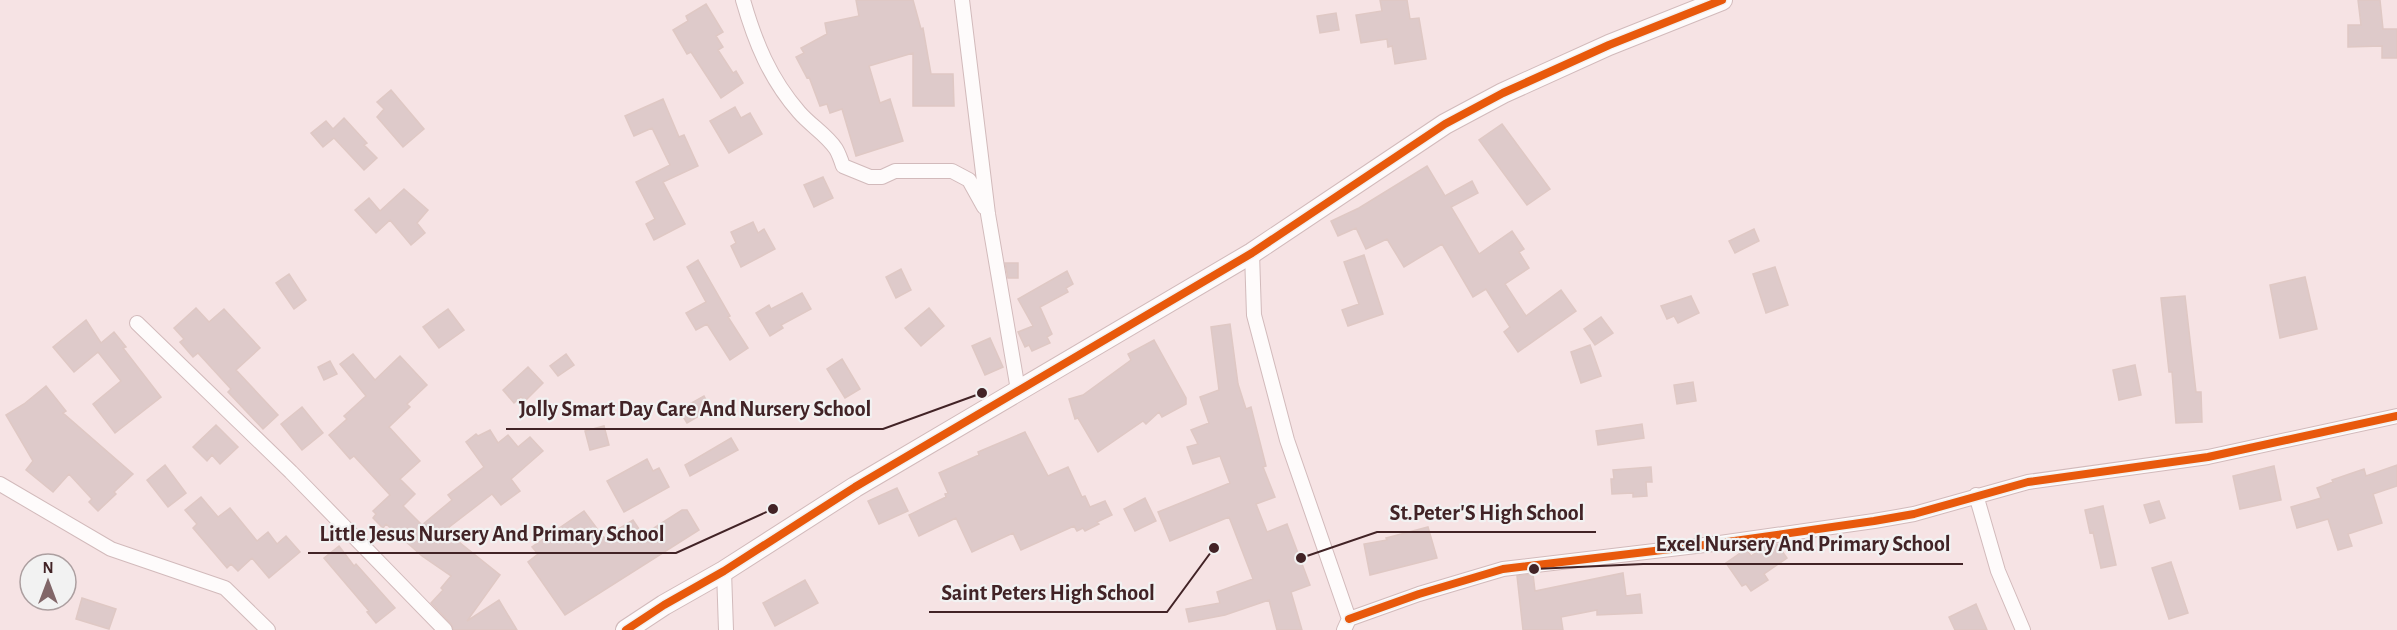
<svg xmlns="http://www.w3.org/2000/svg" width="2397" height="630" font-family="'Alegreya Sans',sans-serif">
<rect width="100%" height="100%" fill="#f6e3e4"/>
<path fill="#decaca" stroke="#dfc8c4" stroke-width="1.5" d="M856,0H913L921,29L923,28L931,74H953L954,106H913V53L869,66L880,103L890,99L903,141L856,156L842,109L830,113L827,104L820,106L809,77L807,78L796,57L804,53L801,48L827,34L825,23L859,16Z
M1380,0H1407L1410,19L1419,18L1426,59L1395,64L1392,46L1388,47L1387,39L1361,43L1356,15L1382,11Z
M2358,0H2380L2383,29H2397V58H2382V46L2348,47V25H2361Z
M706,4L723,32L716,36L723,47L718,50L733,73L736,71L743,83L721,98L691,52L687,54L673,30L688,21L686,16Z
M1336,13L1339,30L1320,33L1317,16Z
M391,90L424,129L403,147L377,117L384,109L377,102Z
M663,99L679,137L684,135L698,166L663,182L685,224L654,240L646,224L655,219L636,182L670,165L652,128L634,136L625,116Z
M735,107L741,118L750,113L762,134L729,153L710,121Z
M344,118L367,143L364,145L377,158L364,170L334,138L323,147L311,133L326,121L333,129Z
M1502,124L1550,189L1527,205L1479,140Z
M1427,166L1445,196L1472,181L1478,193L1451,207L1479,254L1512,231L1524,249L1519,252L1529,268L1505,284L1526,316L1561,290L1576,311L1518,352L1504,332L1510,327L1486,289L1473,297L1442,244L1404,267L1387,239L1366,249L1356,228L1338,236L1331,221L1359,208Z
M823,177L833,198L814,207L804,185Z
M404,189L428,210L417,223L425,233L411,245L390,220L376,233L355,210L369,198L380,211Z
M753,222L758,233L764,229L775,249L741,267L731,246L736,243L731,232Z
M1754,229L1759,241L1735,253L1729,241Z
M1364,255L1383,314L1348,326L1342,310L1359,304L1344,262Z
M698,260L730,316L728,317L748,348L730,360L707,324L696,330L686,313L706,302L687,267Z
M1005,263H1018V278H1008Z
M1775,267L1788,305L1766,313L1753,274Z
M901,269L911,290L896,298L886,277Z
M1067,271L1073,284L1066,288L1068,292L1040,307L1052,334L1047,337L1050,343L1032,351L1029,345L1025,347L1018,332L1033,326L1018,299Z
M289,274L306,300L294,309L276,283Z
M2305,277L2317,329L2280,338L2270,285Z
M802,293L811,309L781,325L783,328L770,336L756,313L769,305L771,309Z
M1691,296L1699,313L1678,323L1674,316L1667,319L1661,306Z
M2185,296L2196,392H2201L2202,422L2176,423L2172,372H2169L2161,298Z
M196,308L209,322L224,309L260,348L236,370L278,415L263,429L228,392L231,389L198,353L193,357L180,342L184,339L174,328Z
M929,308L944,326L921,346L905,328Z
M448,309L464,330L439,348L423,327Z
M1601,317L1613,333L1595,345L1584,329Z
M86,320L101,343L114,332L126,347L123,348L161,397L115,433L93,404L121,381L98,352L74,372L53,347Z
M1230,324L1238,384L1246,409L1251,407L1266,466L1263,467L1275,497L1256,504L1267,532L1287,524L1310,585L1291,592L1302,630H1277L1269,600L1225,615L1189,622L1186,609L1220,603L1217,592L1253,579L1229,517L1170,541L1158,512L1230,483L1220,456L1193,464L1187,447L1198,444L1191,430L1209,423L1200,397L1219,390L1211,327Z
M990,338L1003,367L985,375L972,346Z
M1154,340L1186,398V404L1162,417L1159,412L1146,424L1143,421L1098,452L1078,418L1075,419L1069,399L1083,395L1131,360L1128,354Z
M1590,345L1601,376L1581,383L1571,352Z
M353,354L375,380L400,356L427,385L407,404L410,407L389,427L420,461L400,479L415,494L403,506L422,525L452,500L448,495L484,467L466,442L476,434L478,436L490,430L498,443L508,435L518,447L530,437L543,451L511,479L520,491L501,505L492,494L448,528L462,538L459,542L500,575L467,621L499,600L517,630H454L451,624L431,603L443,590L441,588L451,576L422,556L386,524L383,528L373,518L376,514L373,511L390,495L354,456L350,459L329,435L347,419L344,416L366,396L340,364Z
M566,354L574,365L558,376L550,366Z
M842,359L860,389L845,398L827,369Z
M330,361L337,374L324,380L318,367Z
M2135,365L2141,395L2119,400L2113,370Z
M528,367L543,383L525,401L521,397L514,403L503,390Z
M1693,382L1696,401L1677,404L1674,385Z
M46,386L66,411L63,413L133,474L114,492L116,494L98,511L89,502L92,499L69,474L53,492L26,470L33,461L6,415L24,404Z
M704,396L711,409L687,423L679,410Z
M302,407L323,433L302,450L281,424Z
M1642,424L1644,438L1598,445L1596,431Z
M216,425L238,447L220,464L212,455L207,461L193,447Z
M604,426L609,445L590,450L585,431Z
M1025,432L1048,476L1068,467L1082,497L1085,496L1090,507L1105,501L1112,515L1097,522L1099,524L1085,531L1083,528L1077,531L1074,526L1021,550L1013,533L972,552L956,518L919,536L909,515L946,497L945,494L948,493L939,473L979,455L978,452Z
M731,438L738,450L690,476L685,465Z
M647,459L653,471L659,468L669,487L624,512L607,481Z
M165,465L186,493L168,507L147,480Z
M2397,465V486L2373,494L2382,523L2348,534L2352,546L2338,550L2328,519L2297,528L2291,507L2321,498L2317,488L2333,482L2332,480L2364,469L2366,476Z
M2274,466L2281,500L2240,509L2233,476Z
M1651,467L1652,482H1646L1647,496L1633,497V493L1612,494L1611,479H1614L1613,470Z
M897,488L908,511L879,524L868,501Z
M201,497L218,517L230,508L257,541L268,532L277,544L286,536L300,552L269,578L252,558L238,571L231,564L227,568L193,528L197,524L185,510Z
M1145,498L1156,521L1135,531L1124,509Z
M2159,501L2165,518L2150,523L2144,505Z
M2103,506L2116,565L2101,568L2093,532L2090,533L2085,510Z
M682,510H687L699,530L565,615L528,562L538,554L532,547L584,511L604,538L633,520L643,535Z
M1428,527L1437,558L1370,575L1364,544L1387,540L1386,538Z
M1777,544L1787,558L1764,574L1768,580L1751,591L1746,584L1742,586L1726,563L1746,549L1751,556L1767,545Z
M339,546L354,566L356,564L395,608L376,623L367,612L369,611L324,558Z
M2171,562L2188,613L2169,619L2152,568Z
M1623,573L1626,596L1640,594L1642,613L1597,615V610L1561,617L1563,630H1523L1517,576L1533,574L1535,591Z
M805,580L818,603L775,626L763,603Z
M82,598L116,609L109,629L76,619Z
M1976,604L1987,630H1955L1949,617Z"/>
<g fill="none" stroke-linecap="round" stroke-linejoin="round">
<g stroke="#d2babb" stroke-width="16">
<path id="street" d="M743,0C755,42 770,79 799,112C810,125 827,135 836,149C839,154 841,160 843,166L870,177H882L895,171H952L969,180L984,207
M962,0L988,214L1018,390
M1252,253L1254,315L1287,440L1349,619L1344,630
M137,323L291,472L445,630
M0,484L111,549L225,588L268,630
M1976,495L1998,571L2023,630
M724,571L726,630
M1349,619L1419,594L1503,569L1713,544L1874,521L1914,514L2028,482L2208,457L2397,416"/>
</g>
<g stroke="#d2babb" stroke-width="22">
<path id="secondary" d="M626,630L664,605L724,571L855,487L1252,253L1445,124L1503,93L1609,45L1722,0"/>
</g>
<use href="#street" stroke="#fefbfb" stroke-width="14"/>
<use href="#secondary" stroke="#fefbfb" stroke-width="20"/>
<g stroke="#f2f2f2" stroke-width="11">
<path id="cycleway" d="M1349,619L1419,594L1503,569L1713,544L1874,521L1914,514L2028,482L2208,457L2397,416
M626,630L664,605L724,571L855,487L1252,253L1445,124L1503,93L1609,45L1722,0"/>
</g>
<use href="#cycleway" stroke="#e8590c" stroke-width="8"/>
</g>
<path fill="none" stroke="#422326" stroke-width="2" d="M982 393L883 429H506M1301 558L1377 532H1596M773 509L676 553H308M1534 569L1643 564H1963M1214 548L1167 612H929"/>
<g fill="#422326" stroke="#f2f2f2" stroke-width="2">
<circle cx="982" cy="393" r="6"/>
<circle cx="1301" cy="558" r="6"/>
<circle cx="773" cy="509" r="6"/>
<circle cx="1534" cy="569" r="6"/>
<circle cx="1214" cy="548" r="6"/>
</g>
<g font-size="22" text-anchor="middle" font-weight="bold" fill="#422326" stroke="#f2f2f2" stroke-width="4.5" stroke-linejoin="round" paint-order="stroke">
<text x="695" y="416">Jolly Smart Day Care And Nursery School</text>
<text x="1487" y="520">St.Peter'S High School</text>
<text x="492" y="541">Little Jesus Nursery And Primary School</text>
<text x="1803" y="551">Excel Nursery And Primary School</text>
<text x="1048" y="600">Saint Peters High School</text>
</g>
<g transform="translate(48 582)"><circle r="28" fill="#f2f2f2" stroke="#ac9fa0" stroke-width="1.5"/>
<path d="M0-4.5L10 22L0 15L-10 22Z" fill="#816668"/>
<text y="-9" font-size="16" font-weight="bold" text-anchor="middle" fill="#422326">N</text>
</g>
</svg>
